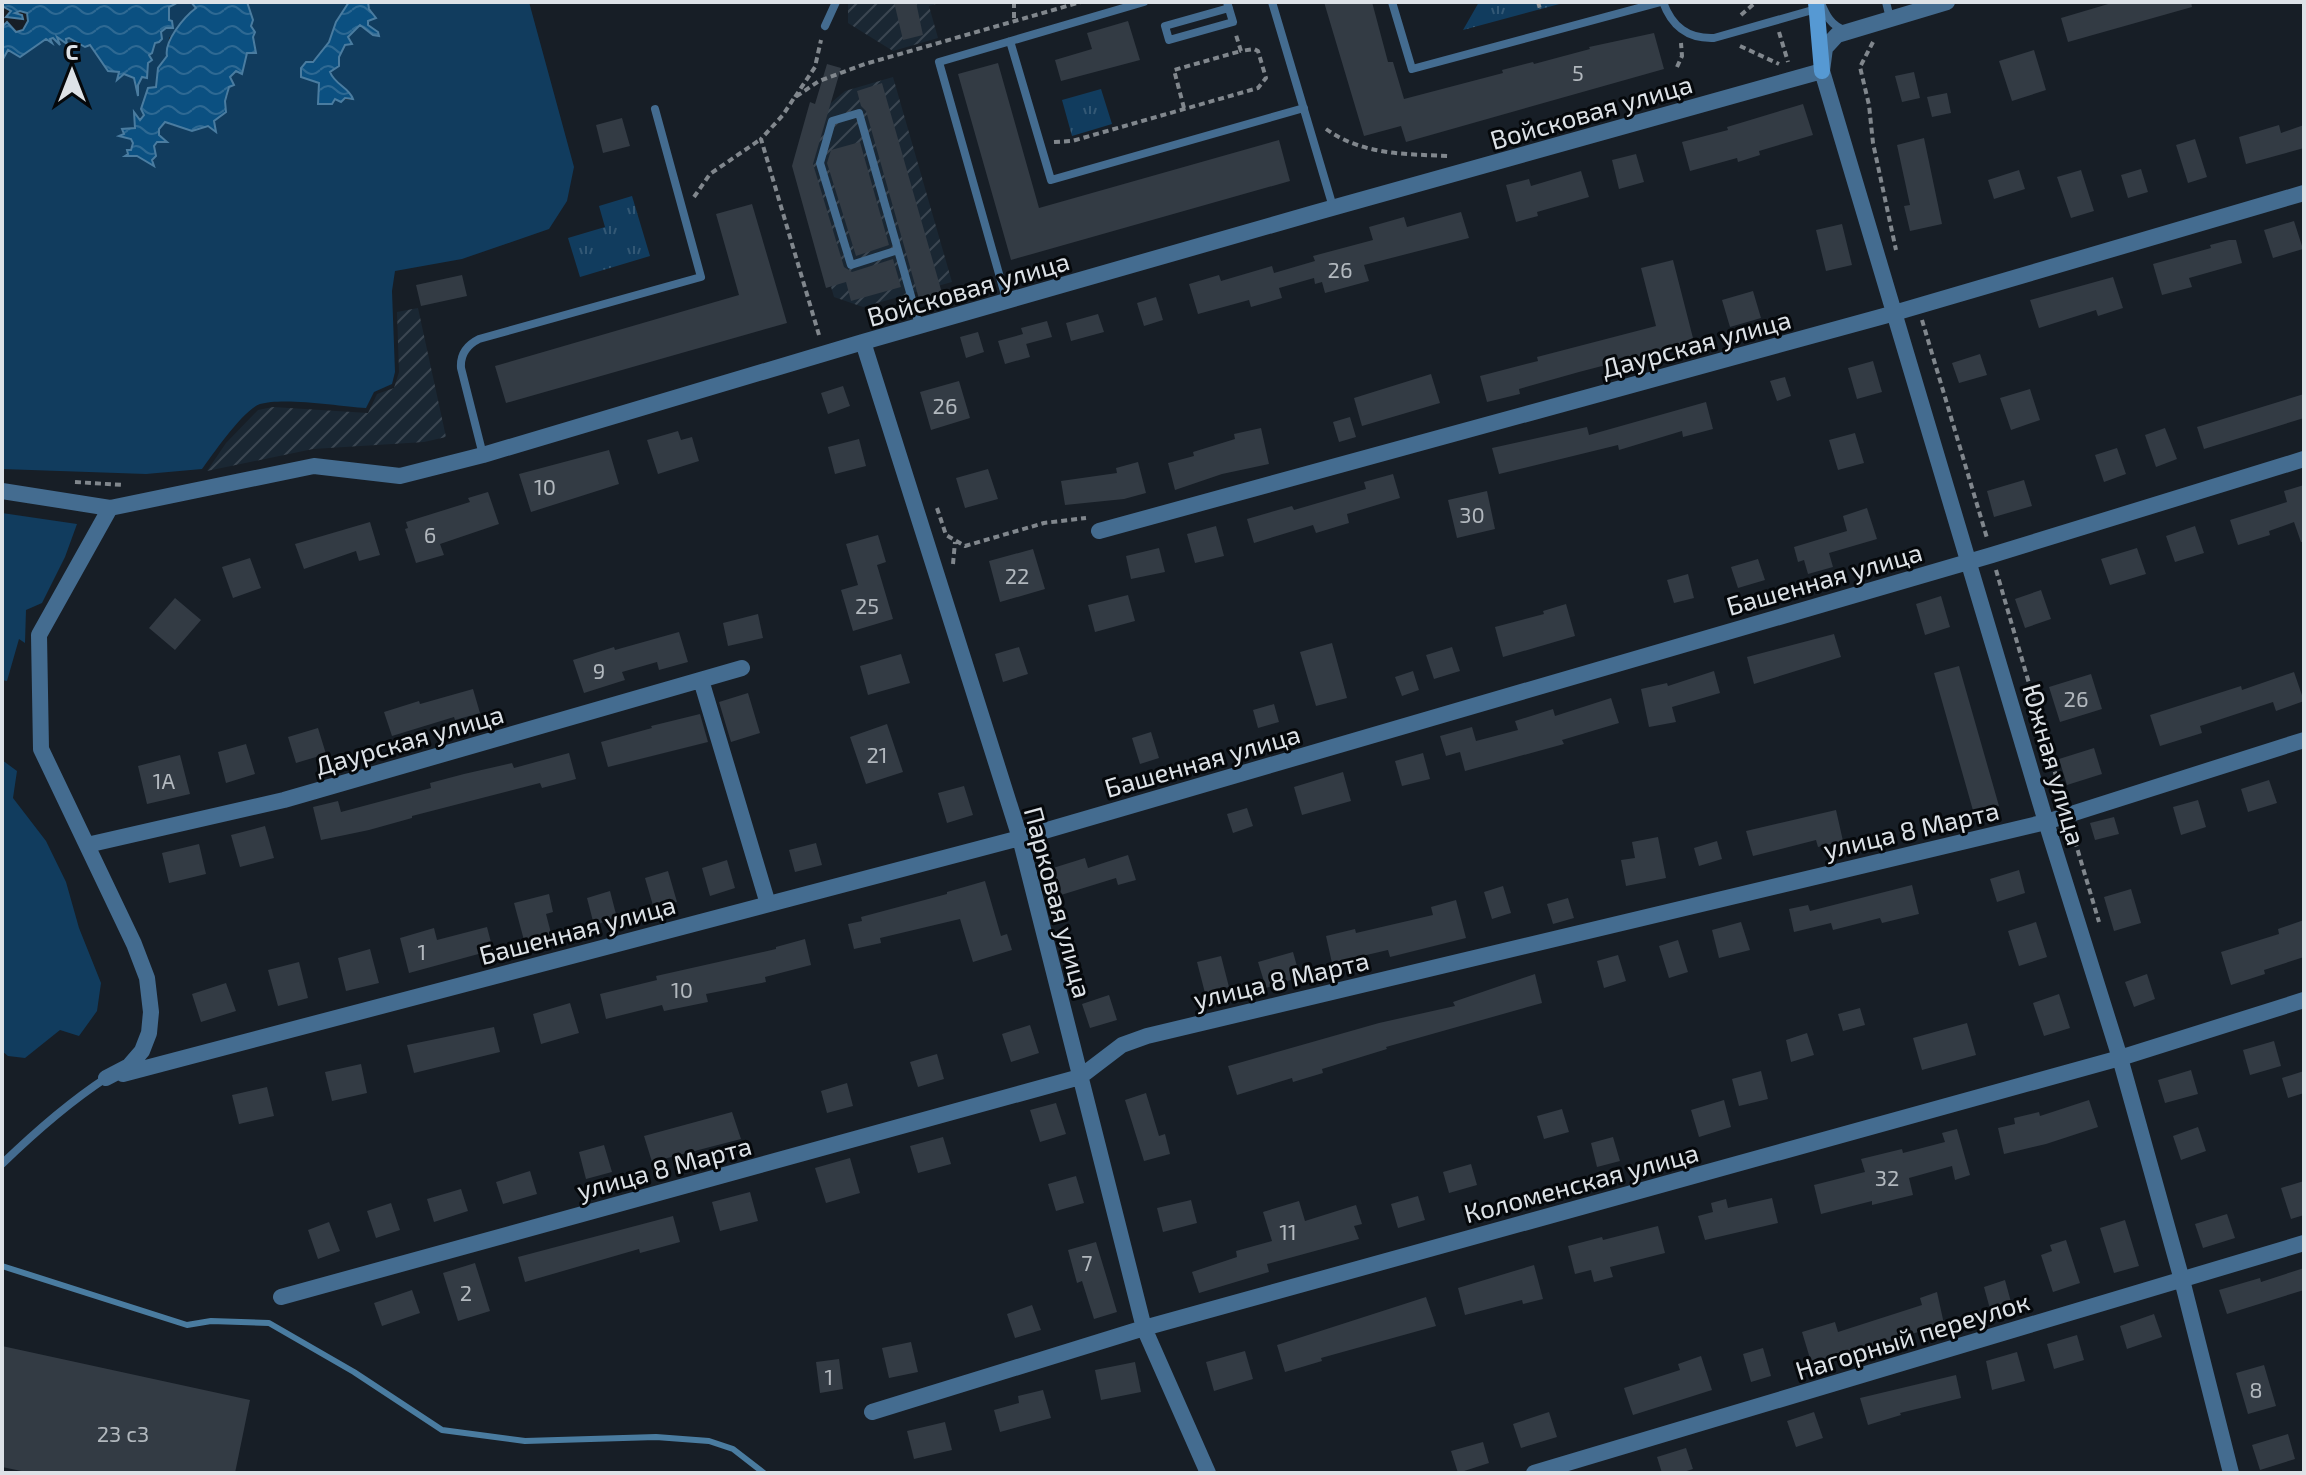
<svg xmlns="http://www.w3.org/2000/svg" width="2306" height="1475" font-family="'Exo 2',sans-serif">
<defs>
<pattern id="industrial-furrows" width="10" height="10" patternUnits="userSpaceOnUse" patternTransform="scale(2)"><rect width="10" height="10" fill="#1a2733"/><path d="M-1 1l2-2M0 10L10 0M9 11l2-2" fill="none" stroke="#3b4651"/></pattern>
<pattern id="park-tufts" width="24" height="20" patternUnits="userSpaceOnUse" patternTransform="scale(2)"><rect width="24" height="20" fill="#113c5e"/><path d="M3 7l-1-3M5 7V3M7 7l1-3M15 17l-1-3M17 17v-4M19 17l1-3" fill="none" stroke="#335875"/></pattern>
<pattern id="water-waves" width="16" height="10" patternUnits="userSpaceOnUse" patternTransform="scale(2)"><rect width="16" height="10" fill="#0b5081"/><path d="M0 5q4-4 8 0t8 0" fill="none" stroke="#2e6993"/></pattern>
</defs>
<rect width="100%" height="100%" fill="#171e26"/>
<path fill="url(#industrial-furrows)" d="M848,2H943L929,6L938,38L893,51L848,23Z
M893,77L952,282L863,307L834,297L800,181L819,113L845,91Z
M418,308L446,437L424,442L313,449L207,471L226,443L258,410L273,407L368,413L377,394L394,388L399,372L397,312Z"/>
<path fill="#113c5e" d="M173,2H191L196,8L169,38L167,56L158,68L156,87L148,88L141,109L144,114L141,120L136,114L135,128L123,129L124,135L121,136L131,139L133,143L128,154L153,162L155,151L153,146L157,142L163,141L159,135V129L165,122C182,133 200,121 215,130L214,121L228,95L230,78L236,70L241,74L247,53H256L247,2H349C336,22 329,57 305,64L300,72L301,77L319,83L323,105L335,99L351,100C348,86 335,84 330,72L354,29L359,25L372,35L374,31L368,25V21L376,18L369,9L368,2H529L574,167L567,201L549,229L462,259L395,271L392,291L395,372L392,384L374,392L366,408C339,406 283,397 260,404C243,410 213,454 202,469L146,474L2,469V58L8,49L24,54L46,38L60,37L63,42L69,38L85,46L90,45C105,70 109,66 134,78L135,87L142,77H146L149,55L154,49L155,42L162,39L161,32L166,28H173L169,20L168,7L175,4Z
M2,513L77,524L65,557L42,603L26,610L25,643L19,639L7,681L2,680Z
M2,760L17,771L13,798L46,841L66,882L79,928L101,983L97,1011L79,1036L60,1030L25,1058L8,1056L2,1051Z"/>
<path fill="url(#park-tufts)" d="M1479,2H1567L1463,30Z
M1101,89L1112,124L1072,136L1062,100Z
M632,196L650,256L580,277L568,238L605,227L599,206Z"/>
<path fill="url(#water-waves)" stroke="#4a7ca0" stroke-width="2" d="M2,2H173L175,4L169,7V20L172,21L173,28H166L161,32L162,39L159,42L155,43L152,53L149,55L152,60L148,63L147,78L142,77L138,85V96L134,78L124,74L117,80L119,72L108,71L90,45L85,47L69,38L66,39L67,44L57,37L60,45L53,38L50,39L52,43L46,39L20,57L8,50L3,59L2,27L7,22L16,32L23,30L28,21L27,13L20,11L15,13L22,15L23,19L6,17L11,11L2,6Z
M191,2H247L253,20L251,26L255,32L253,37L256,53H247L242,74L236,71L230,77L234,85L229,87L225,101L226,112L214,121L216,132L208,126L192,131L165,122L159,129V135L167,142H157L154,146L156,156L152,160L154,166L137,156H125L128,154L127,150H131L133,143L131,139L119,136L124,134L122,129L135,128L134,112L140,120L144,115L141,109L148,88L156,87L158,68L167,56C164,41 184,17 196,8Z
M349,2H368L369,9L376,18L368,21V25L378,32L379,36L373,35L360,25L348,37L352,44L345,45L339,57V66L330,72C335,85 349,87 353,99L345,98L341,102L335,99L332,104H318L319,83L301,77V68L306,62H313L329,42L336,22Z"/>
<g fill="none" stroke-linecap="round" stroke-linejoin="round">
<path stroke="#4a7ca0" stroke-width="6" d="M2,1266L187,1325L211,1321L269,1323L354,1372L442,1430L525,1441L656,1437L709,1441L733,1449L764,1473"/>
</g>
<path fill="#333b44" d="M894,2H916L923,35L903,40Z
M1324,2H1372L1388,62H1393L1404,99L1503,73L1502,70L1533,62L1534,64L1590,49L1589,47L1654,33L1664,69L1406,142L1401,126L1364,136Z
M2115,2H2191L2192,7L2068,42L2061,18Z
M1128,21L1140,60L1061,81L1055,60L1092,49L1087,33Z
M2034,50L2046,90L2012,101L1999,61Z
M998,63L1039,208L1279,140L1290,181L1011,260L958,74Z
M827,64L841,68L813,164L844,267L852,272L893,259L901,287L851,301L846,282L826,288L792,166L810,102L815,104Z
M1914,72L1920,98L1902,102L1895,76Z
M882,83L942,293L919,299L866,111L861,106L857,91Z
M1947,93L1951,113L1932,117L1927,97Z
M1803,104L1813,135L1759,151L1760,155L1738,162L1737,158L1690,171L1682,142L1728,130L1727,127Z
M622,118L630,146L603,153L596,125Z
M2279,125L2281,133L2304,125V148L2246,164L2239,137Z
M1924,138L1942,224L1910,231L1904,206L1910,205L1897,145Z
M2195,139L2207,177L2188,183L2176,145Z
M860,142L889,245L856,256L827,163L831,150Z
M1636,154L1644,182L1619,189L1612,160Z
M2141,169L2148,192L2128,198L2121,175Z
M2019,170L2025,189L1994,199L1988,180Z
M2081,170L2094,211L2071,218L2057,177Z
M1581,171L1589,197L1537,212L1538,216L1516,222L1506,185L1529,179L1531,186Z
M752,204L787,323L506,403L495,366L739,295L716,214Z
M1461,212L1469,238L1364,265L1369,281L1325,293L1322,282L1315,284L1314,278L1279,288L1282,298L1251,307L1249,300L1198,314L1189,284L1219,275L1221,281L1272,266L1274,273L1315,261L1313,256L1373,240L1369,227L1404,217L1407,227Z
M2294,221L2303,249L2273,258L2264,230Z
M1842,224L1852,265L1826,271L1816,230Z
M2229,240H2236L2242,263L2189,278L2192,287L2162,295L2153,264L2211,248L2210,245Z
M1673,260L1694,342L1579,372L1519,389L1520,394L1487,402L1480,376L1538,361L1537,357L1656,326L1641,268Z
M462,275L467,296L421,306L416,285Z
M2113,277L2123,308L2098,316L2096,310L2039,328L2030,300Z
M1753,291L1761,318L1730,327L1722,300Z
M1156,297L1163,320L1144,326L1137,303Z
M1098,314L1104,332L1071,341L1066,323Z
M1047,321L1052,337L1026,344L1025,340L1030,357L1005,364L998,341L1023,334L1021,328Z
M978,332L984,352L966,358L960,337Z
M1980,354L1987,375L1959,383L1952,363Z
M1873,361L1882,392L1857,399L1848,368Z
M1431,374L1440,403L1362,426L1354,398Z
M1785,377L1791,396L1777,401L1770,381Z
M959,381L970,418L931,430L920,392Z
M843,386L850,406L828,414L821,393Z
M2030,389L2040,420L2011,430L2000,398Z
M2304,394V418L2204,449L2197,427Z
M1706,402L1713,429L1683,437L1682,431L1619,450L1618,445L1499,474L1492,448L1587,427L1589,435Z
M1350,417L1356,437L1339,442L1333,422Z
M1261,428L1269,464L1222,474L1175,490L1168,463L1194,456L1193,452L1235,439L1234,434Z
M2165,428L2177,459L2156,467L2145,435Z
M678,431L681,440L692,437L699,461L658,474L647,440Z
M1855,433L1864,463L1838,470L1829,440Z
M859,439L866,466L835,474L828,447Z
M2117,448L2126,474L2104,482L2095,455Z
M609,450L619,484L531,512L519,474Z
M1138,462L1146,493L1124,499L1065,505L1061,481L1117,473L1116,468Z
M988,469L998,499L965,508L956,478Z
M1393,474L1400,498L1347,514L1349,523L1316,533L1313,525L1254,543L1247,519L1292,506L1294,510L1366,489L1364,482Z
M2024,480L2032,506L1994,517L1987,491Z
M2304,485V542H2301L2294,522L2269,531L2270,535L2238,545L2230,520L2287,502L2284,491Z
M1487,491L1495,529L1457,538L1448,500Z
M488,492L499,524L440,544L444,555L416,563L405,529L408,528L406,522L470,502L468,498Z
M1867,508L1877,539L1829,553L1833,567L1808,574L1804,560L1798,562L1794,547L1847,531L1843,516Z
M370,522L380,555L359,561L356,551L304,569L295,544Z
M1216,526L1224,556L1195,563L1187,534Z
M2195,526L2204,553L2175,562L2166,536Z
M878,535L886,562L877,565L893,619L853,631L841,590L858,585L846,544Z
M1159,548L1165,572L1131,579L1126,556Z
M2137,548L2146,574L2110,585L2101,559Z
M1033,549L1045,589L1000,602L989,561Z
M250,558L261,588L233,598L222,567Z
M1758,559L1765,580L1738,588L1731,567Z
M1688,574L1694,598L1674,603L1667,580Z
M2041,590L2051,619L2025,628L2015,599Z
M1128,595L1135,621L1095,632L1088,605Z
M1941,596L1950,627L1925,635L1916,604Z
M175,598L201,620L175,650L149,628Z
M1566,604L1575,636L1503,657L1495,627L1544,614L1543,611Z
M758,614L763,638L728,646L723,623Z
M679,632L688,662L659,670L657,662L622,672L625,680L584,693L573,660L614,647L615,650Z
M1834,634L1841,657L1754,684L1747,657Z
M1332,643L1347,698L1316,706L1300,652Z
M1019,647L1028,674L1003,682L995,654Z
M1452,647L1460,671L1434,679L1426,655Z
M901,654L910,683L868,695L860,666Z
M1959,666L1999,806L1974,814L1934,673Z
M1413,671L1419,690L1402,696L1395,677Z
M1714,671L1720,693L1672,707L1676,722L1649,727L1641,689L1667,683L1668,686Z
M2294,672L2304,701L2276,711L2273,702L2200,726L2202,733L2160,746L2150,715L2241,686L2242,690Z
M2091,674L2102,709L2060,722L2049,687Z
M473,689L480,713L455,720L454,717L392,736L384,712L419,701L420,704Z
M748,693L760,733L731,742L719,702Z
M1611,698L1619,723L1562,740L1564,744L1465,771L1460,752L1446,756L1440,736L1472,727L1476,741L1518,730L1515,721L1553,709L1555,716Z
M1274,704L1279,722L1258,728L1253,710Z
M700,714L708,742L608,767L601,742L652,728L651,726Z
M887,724L903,772L866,784L850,737Z
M318,728L326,754L296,763L288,737Z
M1151,732L1159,758L1140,764L1132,738Z
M246,744L255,774L226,783L218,752Z
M2094,748L2102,774L2067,785L2059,759Z
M569,753L576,779L542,788L540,783L412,816V818L369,830L321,840L313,807L338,801L341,812L431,788L430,783L464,774L512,763L514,768Z
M1423,753L1430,779L1402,786L1395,761Z
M180,755L190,794L147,804L138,766Z
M1343,772L1351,801L1302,815L1294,787Z
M2269,780L2277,803L2248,812L2241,789Z
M964,786L973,815L947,823L938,793Z
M2198,800L2206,827L2181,835L2173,807Z
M1247,808L1253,826L1233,833L1227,814Z
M1836,810L1843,841L1818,847L1816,840L1753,856L1746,831Z
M2114,817L2119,834L2095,840L2090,823Z
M265,826L274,858L240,867L231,835Z
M1658,837L1666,878L1626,886L1621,860L1635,858L1632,842Z
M1717,841L1722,859L1699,866L1694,848Z
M816,843L822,865L795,872L789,850Z
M199,844L206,874L169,883L162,853Z
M1128,855L1136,880L1118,885L1116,878L1061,895L1053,868L1085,858L1088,868Z
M727,860L735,888L710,896L702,868Z
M2019,870L2025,893L1997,902L1990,879Z
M668,871L677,902L654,909L645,878Z
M985,881L1001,936L1007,934L1012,950L973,962L960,919L880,938L881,943L854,949L848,924L862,921L861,917L947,894V892Z
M1912,885L1919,914L1882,923L1880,918L1833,930L1831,923L1794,932L1789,909L1808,905L1810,911Z
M1503,886L1511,913L1492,919L1484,892Z
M2131,889L2141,923L2114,931L2104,897Z
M610,891L617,918L594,925L587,898Z
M549,894L553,912L546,914L552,937L525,944L514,903Z
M1568,898L1574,918L1553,924L1547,904Z
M1456,900L1466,938L1390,957L1388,950L1332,963L1326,936L1355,929L1356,933L1433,915L1431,907Z
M2304,920V957L2264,970L2265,974L2231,985L2221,952L2279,934L2278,929Z
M1741,922L1750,950L1719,958L1712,930Z
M2036,922L2047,957L2019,966L2008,931Z
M487,927L493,950L409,973L400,938L434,928L437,940Z
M805,939L811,965L765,977L766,982L706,994L708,1002L664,1011L662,1005L606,1019L600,994L657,980L656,976L776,949V947Z
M1678,940L1688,972L1669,978L1659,946Z
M370,949L379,983L346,991L338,958Z
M1293,952L1300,977L1266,988L1258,962Z
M1618,955L1626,981L1604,988L1597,961Z
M1221,956L1229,987L1205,993L1197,962Z
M299,962L308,998L278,1006L268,970Z
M1535,974L1542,1003L1386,1047L1387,1049L1322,1069L1323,1073L1293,1082L1292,1078L1237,1095L1228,1066L1379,1023L1455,1006L1453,1002Z
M2147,974L2155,999L2134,1007L2125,982Z
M226,983L236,1011L201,1022L192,994Z
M2059,994L2070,1028L2044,1036L2033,1003Z
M1109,995L1117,1020L1090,1028L1082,1004Z
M570,1003L579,1033L541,1044L533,1014Z
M1860,1008L1865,1025L1843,1031L1838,1014Z
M1967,1023L1976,1055L1922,1070L1913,1038Z
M1030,1025L1039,1053L1011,1062L1002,1034Z
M494,1027L500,1052L414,1073L407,1045Z
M1807,1033L1814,1055L1791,1062L1786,1040Z
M2274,1041L2281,1066L2250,1075L2243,1050Z
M937,1054L944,1079L918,1087L910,1062Z
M361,1064L367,1093L332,1101L325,1072Z
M2191,1070L2198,1094L2165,1103L2158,1080Z
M1761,1071L1768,1099L1739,1106L1732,1079Z
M2304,1071V1093L2288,1098L2282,1078Z
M847,1083L853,1106L827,1113L821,1091Z
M267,1087L274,1116L239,1124L232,1095Z
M1146,1093L1159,1136L1165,1134L1170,1154L1144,1161L1125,1100Z
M1724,1100L1731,1127L1699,1137L1691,1110Z
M2089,1100L2098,1127L2046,1144L2004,1154L1998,1128L2015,1124L2014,1118L2039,1112L2040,1116Z
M1056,1103L1066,1134L1040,1142L1030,1110Z
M1562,1109L1569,1132L1544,1139L1537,1116Z
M732,1112L741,1139L652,1162L644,1136Z
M2198,1127L2206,1151L2181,1160L2173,1136Z
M1957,1129L1970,1175L1955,1180L1952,1166L1909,1178L1913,1195L1872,1205V1201L1821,1214L1814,1185L1865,1172L1861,1159L1902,1149L1903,1153L1945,1142L1942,1133Z
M943,1137L951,1164L918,1173L910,1146Z
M1613,1137L1620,1161L1597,1167L1591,1143Z
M604,1145L612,1172L586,1179L579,1152Z
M850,1158L860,1193L826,1203L815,1168Z
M1471,1164L1477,1185L1449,1193L1443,1172Z
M530,1171L537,1194L503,1204L496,1182Z
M1076,1176L1084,1203L1056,1211L1048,1184Z
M2304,1181V1215L2291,1219L2281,1188Z
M461,1189L468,1211L434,1222L427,1199Z
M750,1192L758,1221L720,1231L712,1202Z
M1418,1196L1425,1220L1398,1228L1391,1204Z
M1772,1198L1778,1223L1705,1240L1698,1216L1713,1212L1711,1203L1726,1199L1728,1208Z
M1191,1200L1197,1223L1163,1232L1157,1208Z
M1299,1201L1305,1221L1356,1205L1362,1224L1354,1226L1359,1239L1267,1264L1269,1272L1199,1293L1192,1272L1237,1257L1236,1251L1272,1241L1263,1212Z
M391,1203L400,1230L376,1238L367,1211Z
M2227,1214L2235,1238L2203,1248L2195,1224Z
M673,1216L680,1242L640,1253L639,1249L525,1282L518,1257Z
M2125,1220L2139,1266L2114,1273L2100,1228Z
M329,1222L340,1251L318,1259L308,1230Z
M1658,1226L1665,1253L1610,1267L1613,1277L1594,1282L1591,1270L1575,1274L1568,1246L1602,1237L1603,1240Z
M2066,1240L2080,1283L2053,1292L2041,1255L2052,1251L2050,1245Z
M1096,1242L1117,1312L1094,1319L1082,1281L1077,1283L1068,1250Z
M475,1263L490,1311L458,1321L443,1273Z
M1534,1265L1543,1299L1523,1304L1522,1300L1465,1315L1458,1288Z
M2304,1268V1290L2227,1314L2219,1290L2260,1278L2261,1282Z
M2005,1280L2011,1302L1990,1309L1984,1287Z
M412,1290L420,1313L382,1326L374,1303Z
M1937,1292L1944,1324L1812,1365L1802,1332L1835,1322L1838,1332L1922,1305L1920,1298Z
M1426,1297L1436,1326L1321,1358L1322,1361L1285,1372L1277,1345Z
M1032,1305L1041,1330L1015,1338L1007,1314Z
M2154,1314L2162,1337L2127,1349L2120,1326Z
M2077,1335L2084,1360L2054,1369L2047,1344Z
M911,1342L918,1372L889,1378L882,1348Z
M2,1346L250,1400L235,1473H31L2,1467Z
M1763,1348L1771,1376L1751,1382L1743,1354Z
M1245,1351L1253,1379L1214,1391L1206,1362Z
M2017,1352L2025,1381L1992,1390L1986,1361Z
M1701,1356L1712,1390L1633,1415L1624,1388L1680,1370L1678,1364Z
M839,1359L843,1389L820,1393L816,1362Z
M1135,1362L1141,1392L1101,1400L1095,1370Z
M2264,1365L2276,1406L2248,1414L2236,1373Z
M1956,1375L1961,1398L1900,1413L1901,1415L1868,1425L1860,1398Z
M1043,1390L1051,1418L1000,1432L994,1410L1019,1403L1018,1396Z
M1549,1412L1557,1437L1521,1448L1513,1424Z
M1814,1412L1823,1438L1796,1447L1787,1421Z
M945,1422L952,1450L914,1459L907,1431Z
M2288,1434L2295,1459L2260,1470L2252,1445Z
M1483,1442L1489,1463L1458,1473L1451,1451Z
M1686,1448L1693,1469L1680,1473H1662L1657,1457Z"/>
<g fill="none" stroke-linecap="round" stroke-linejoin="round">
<path stroke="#81878d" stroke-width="4" stroke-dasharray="6 4" stroke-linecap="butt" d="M1014,2V21
M1538,2L1540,9
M1741,15L1756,2
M1779,32L1788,62
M1873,42L1860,67L1869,105L1873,143L1896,250
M1740,46L1779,64
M1677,67L1682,56L1681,43
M795,97L815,67L821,40
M1184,108L1174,70L1241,51
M1326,129C1362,155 1405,154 1448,156
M1054,142L1072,141L1258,88L1266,78L1258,51L1254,49L1241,51L1236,35
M694,197L710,174L761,139
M1922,320L1987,538
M819,335L761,139L783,115L794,98L819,81L865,64L1081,2
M75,482L123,485
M937,508L946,535L965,546L1044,523L1086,518
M953,564L955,542
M1996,570L2063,800
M2072,831L2099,922"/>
<path stroke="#446c90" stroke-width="8" d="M1227,2L1233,22L1169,40L1165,26L1229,8
M1272,2L1333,207
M1392,2L1412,69L1661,2
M1663,2C1672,27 1688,39 1714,38L1816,9
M1886,2L1890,18
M1821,3C1826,15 1831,26 1845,30
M825,26L836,2
M1010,41L1051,180L1304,108
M898,250L851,265L820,163L832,121L859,113L915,310L919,326
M1007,302L939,62L1144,2
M483,455L461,368C460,354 467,345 479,339L701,277L655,109
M2,1164C35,1132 68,1103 106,1078"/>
<path stroke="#446c90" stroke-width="16" d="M1822,71L2046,822L2120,1058L2182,1280L2231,1473
M863,342L1020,838L1144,1328L1208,1473
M2,491L110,508
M1099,531L1884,316L2304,193
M701,680L768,904
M87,845L284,800L742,668
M123,1074L1020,838L1992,555L2304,459
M106,1078L129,1066L142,1051L149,1033L151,1012L147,978L134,944L41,749L39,635L110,508L314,466L400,476L483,455L863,342L1314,213L1822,71L1825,48L1837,35L1947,2
M281,1297L1080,1077L1122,1045L1147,1036L2046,822L2304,740
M872,1412L1144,1328L2120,1058L2304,1000
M1534,1473L2304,1243"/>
<path stroke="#5699d3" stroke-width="16" d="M1816,2L1822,71"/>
</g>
<g text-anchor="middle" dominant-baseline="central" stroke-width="6" stroke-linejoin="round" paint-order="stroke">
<g font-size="22" fill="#b2b8be">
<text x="1578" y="72">5</text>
<text x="1340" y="269">26</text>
<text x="945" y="405">26</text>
<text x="545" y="486">10</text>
<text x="1472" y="514">30</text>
<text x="430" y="534">6</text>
<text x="1017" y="575">22</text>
<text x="867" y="605">25</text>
<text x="599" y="670">9</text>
<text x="2076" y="698">26</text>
<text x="877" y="754">21</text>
<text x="164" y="780">1А</text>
<text x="422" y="951">1</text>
<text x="682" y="989">10</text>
<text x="1887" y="1177">32</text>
<text x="1288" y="1231">11</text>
<text x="1087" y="1262">7</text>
<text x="466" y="1292">2</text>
<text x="829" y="1376">1</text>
<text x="2256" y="1389">8</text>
<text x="123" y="1433">23 с3</text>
</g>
<g font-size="26" fill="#dde2e7" stroke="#05080b">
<text transform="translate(1591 111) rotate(-16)">Войсковая улица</text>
<text transform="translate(968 288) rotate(-16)">Войсковая улица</text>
<text transform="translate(1696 343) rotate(-15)">Даурская улица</text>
<text transform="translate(1824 578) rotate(-16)">Башенная улица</text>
<text transform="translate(409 739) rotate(-16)">Даурская улица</text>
<text transform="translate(1202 760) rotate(-16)">Башенная улица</text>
<text transform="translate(2055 764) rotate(74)">Южная улица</text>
<text transform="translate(1911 829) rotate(-13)">улица 8 Марта</text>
<text transform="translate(1059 902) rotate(75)">Парковая улица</text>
<text transform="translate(577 929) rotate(-15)">Башенная улица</text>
<text transform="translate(1281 979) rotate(-13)">улица 8 Марта</text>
<text transform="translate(664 1167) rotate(-15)">улица 8 Марта</text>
<text transform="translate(1581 1182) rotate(-15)">Коломенская улица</text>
<text transform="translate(1912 1335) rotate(-17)">Нагорный переулок</text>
</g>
</g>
<rect width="2306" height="1475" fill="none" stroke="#dde2e7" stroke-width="8"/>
<g transform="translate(72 72)" stroke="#05080b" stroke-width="6" paint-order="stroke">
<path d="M0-6L14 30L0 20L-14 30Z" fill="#dde2e7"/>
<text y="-12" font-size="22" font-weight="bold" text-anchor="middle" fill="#dde2e7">С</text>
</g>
</svg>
